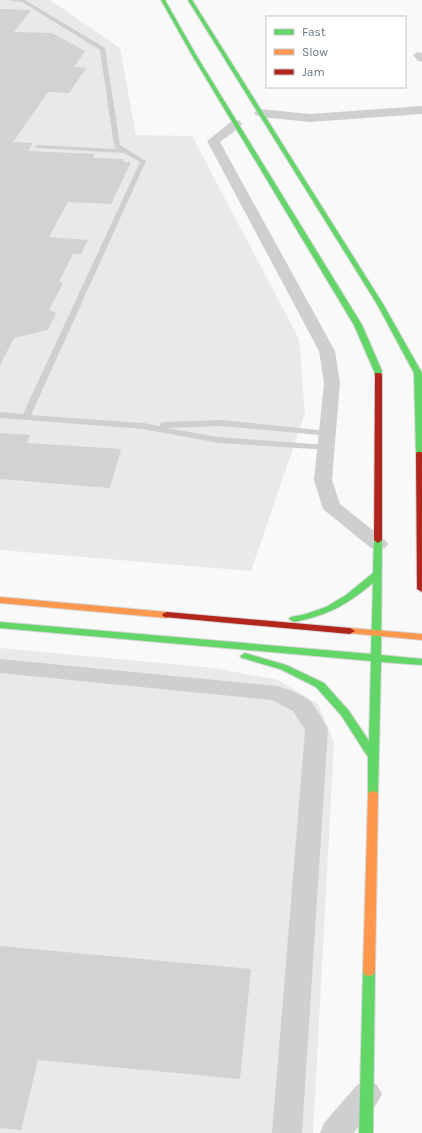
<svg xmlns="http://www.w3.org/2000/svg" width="422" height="1133" font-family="Karla,sans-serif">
<rect width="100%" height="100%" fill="#f9f9f9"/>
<path fill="#e8e9e9" d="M0,0H50L120,48L136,135L192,136L299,339L305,413L251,571L0,550Z
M0,648L214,668L278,680L318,704L334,742L313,1133H0Z"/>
<path fill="#d0d2d3" d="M0,9L31,10L14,32L52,33L85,51L74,67L86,68L69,93L48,92L13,142L33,143L28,151L95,154L93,158L124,159L123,162H131L111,204L68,202L49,237L88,240L81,254H73L59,282L63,283L49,310L56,313L48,330L14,338L0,365Z
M0,433L30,435L27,443L121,449L110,488L0,479Z
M0,946L251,969L240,1079L38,1060L21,1130L0,1128Z"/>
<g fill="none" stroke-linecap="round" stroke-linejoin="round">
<g stroke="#d5d6d7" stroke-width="2">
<path id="fast" d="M161,0H165L196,55L362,325L382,371L381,377H375L374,371L354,325L192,55Z
M188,0H192L383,304L422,373V456H417L416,454L414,373L377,304Z
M378,537L382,540L381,655L422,659V665L381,662L378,795L377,798L373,799L369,798L368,795V757L341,715L316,687L280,669L242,658L240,656L245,653L286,665L324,683L349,711L369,741L371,661L0,628V622L371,654L373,583C348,604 327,616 294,622L289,619L291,617L306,614L326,607L346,595L373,573L374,540Z
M369,966L373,967L375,971L373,1133H359L363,971L365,967Z"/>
</g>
<g stroke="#d5d6d7" stroke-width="2">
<path id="slow" d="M0,597L167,612L172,615L167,618L0,603Z
M350,628L422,634V640L347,633L345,631Z
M373,791L377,792L378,795L375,971L373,975L369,976L365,975L363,971L368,795L369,792Z"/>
</g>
<g stroke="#d5d6d7" stroke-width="2">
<path id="jam" d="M375,373H381L382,375V540L378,543L374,540Z
M417,452H422V592L417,589L416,454Z
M167,612L350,628L355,631L350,634L164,617L162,615L164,613Z"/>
</g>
<path fill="#cecfd0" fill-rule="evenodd" d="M7,0H25L105,48L120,145L146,161L31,415L143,423L160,426V423L163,422L222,420L327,431L331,434L330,436L222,426L166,428L219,437L326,445L329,446L330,448L329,450L219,443L143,429L0,418V412L23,414L140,162L124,153L36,148L35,147L38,145L117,149L114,146L100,50L22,2Z"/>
<path fill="#cecfd0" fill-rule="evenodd" d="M418,52L422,53V62L418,61L413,55Z
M422,106V114L310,122L260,117L256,115L254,113L256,111L260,109L310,114Z
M236,120L240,121L242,124L240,127L220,142L335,351L340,383L332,480L340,504L385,540L388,544L385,548L378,550L371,548L324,510L322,506L314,480L324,383L319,351L207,141L232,121Z
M0,659L277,686C287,688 300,694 309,700C316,707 323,720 328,729L302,1133H272L305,730L293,711L272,700L0,673Z
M367,1081L377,1085L382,1094L377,1103L354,1133H320L324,1123L357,1085Z"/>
<use href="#fast" fill="#63d668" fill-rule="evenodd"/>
<use href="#slow" fill="#ff974d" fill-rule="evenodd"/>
<use href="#jam" fill="#b3261e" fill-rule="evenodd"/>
</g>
<rect x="266" y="16" width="140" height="72" fill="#ffffff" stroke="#c1c8cd"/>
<rect x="274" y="29" width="20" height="6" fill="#63d668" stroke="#c1c8cd"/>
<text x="302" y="36" font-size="12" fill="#657683">Fast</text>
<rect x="274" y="49" width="20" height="6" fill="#ff974d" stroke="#c1c8cd"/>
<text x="302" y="56" font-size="12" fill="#657683">Slow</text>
<rect x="274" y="69" width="20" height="6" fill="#b3261e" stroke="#c1c8cd"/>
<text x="302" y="76" font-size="12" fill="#657683">Jam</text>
</svg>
